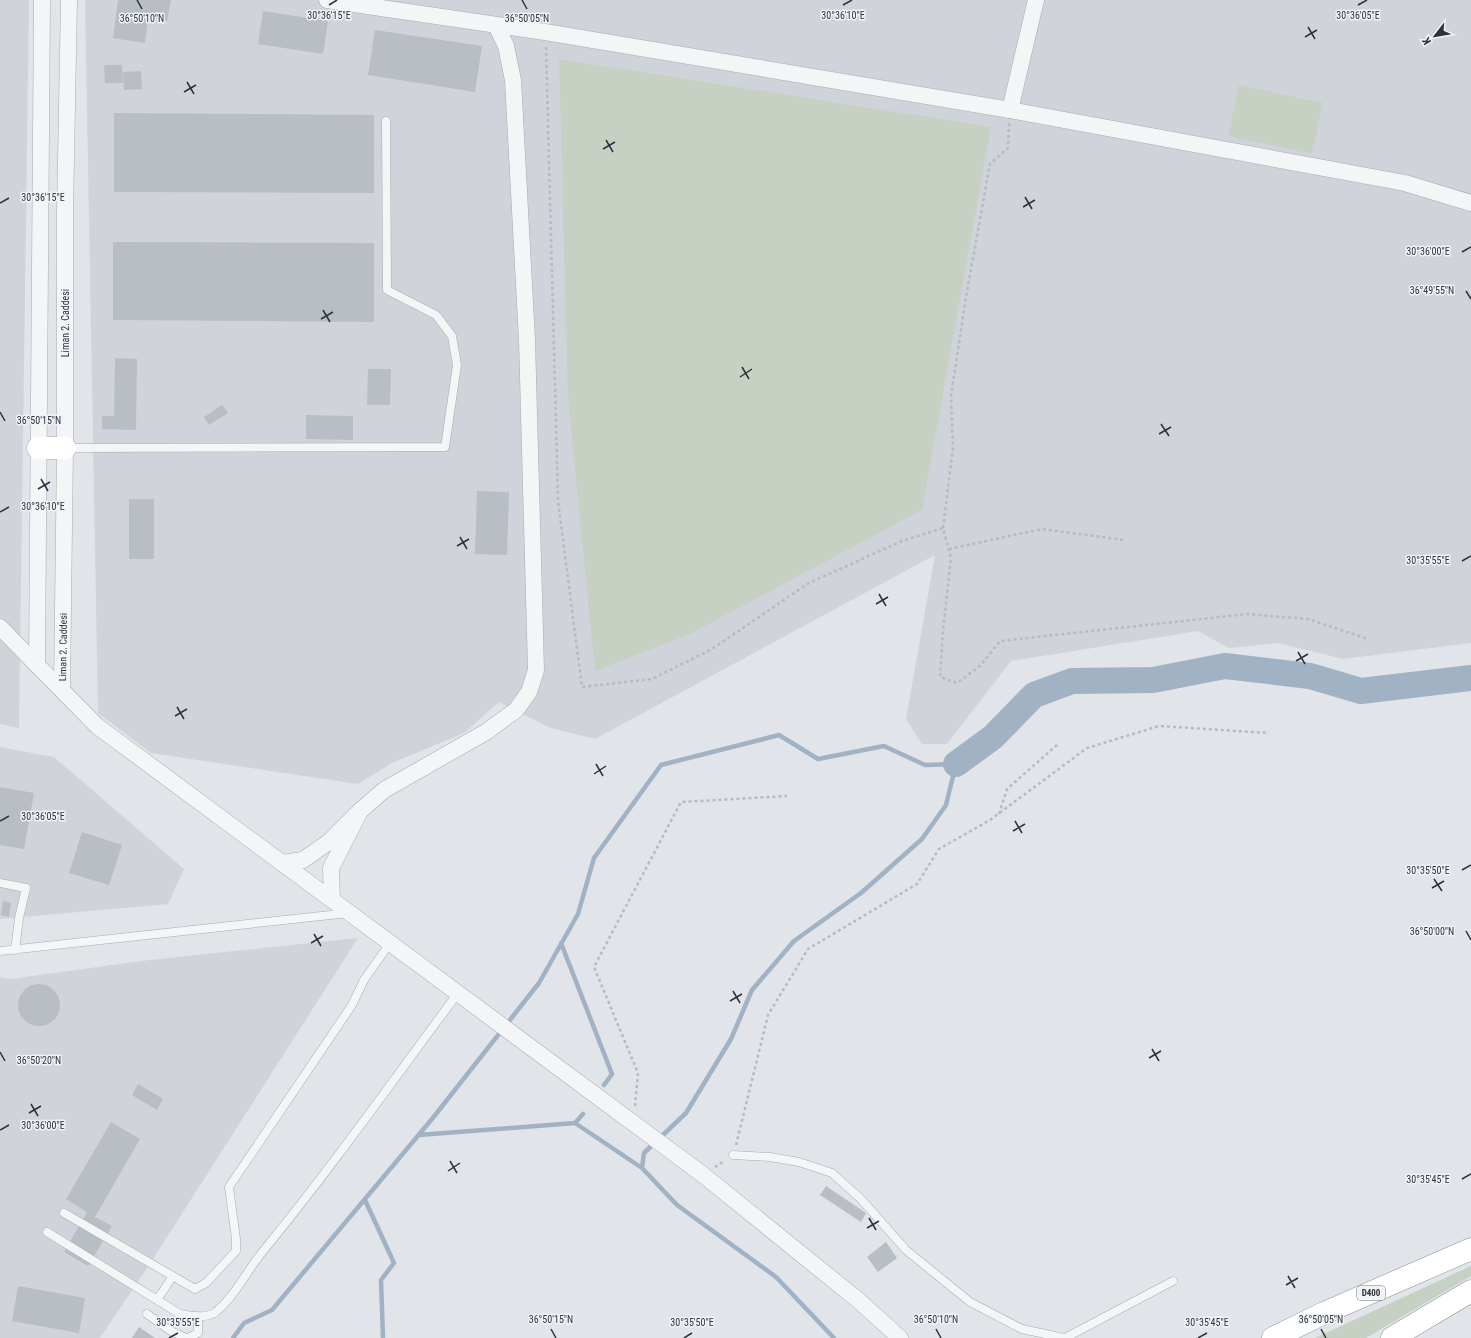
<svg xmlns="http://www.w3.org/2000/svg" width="1471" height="1338" font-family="'Roboto Condensed',sans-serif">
<rect width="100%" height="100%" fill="#e1e4e8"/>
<path fill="#d0d3da" d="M0,0H29L19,728L0,724Z
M85,0H1471V643L1343,659L1278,643L1229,648L1198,631L1011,661L947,744H922L906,719L935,555L595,739L551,728L499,702L464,733L392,763L358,784L151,753L98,713Z
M0,747L54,757L184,869L168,904L0,919Z
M358,938L151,1262L100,1338H0V977L11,979L141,961Z"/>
<path fill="#c7d1c3" d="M559,59L991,127L922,510L690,634L595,671L568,399Z
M1239,85L1323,103L1312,154L1228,136Z
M1471,1266V1276L1366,1338H1315Z"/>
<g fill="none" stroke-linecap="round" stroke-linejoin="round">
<path stroke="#a0b2c4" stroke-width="4.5" d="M561,943L612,1074L604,1085
M575,1123L642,1168
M419,1135L575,1123L583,1114
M365,1200L394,1263L381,1280L383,1338
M233,1338L244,1323L272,1310L432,1119L539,983L578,914L594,858L661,765L779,735L818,759L884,746L925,765L956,764L946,805L922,839L861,893L794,941L752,990L731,1039L686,1113L644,1153L642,1168L677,1205L776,1277L834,1338"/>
<path stroke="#a0b2c4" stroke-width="26" d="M956,764L993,737L1034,695L1072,681L1153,680L1225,666L1310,676L1361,691L1471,678"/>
</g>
<path fill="#b9bdc4" d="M118,0H171L167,21L148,18L145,43L113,38Z
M263,11L328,21L323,54L258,44Z
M375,30L482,46L475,92L368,75Z
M104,65H122L123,83H105Z
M141,71L142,89L124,90L123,72Z
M114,113L374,115V193L114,192Z
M113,242L374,243V322L113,320Z
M115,358L137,359L136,430L102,429V416H114Z
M368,369H391L390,405H367Z
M222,405L228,413L209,425L204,417Z
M306,415L353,416V440L306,439Z
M477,491L509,492L507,555L475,554Z
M129,499H154V559H129Z
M0,787L34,793L24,849L0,845Z
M82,832L122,845L109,885L69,873Z
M3,901L11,903L9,917L1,915Z
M18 1005a21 21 0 1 1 42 0a21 21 0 1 1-42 0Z
M138,1084L163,1099L157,1110L132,1095Z
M111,1122L140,1139L95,1217L112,1226L88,1266L64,1252L87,1212L66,1199Z
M826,1186L866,1213L861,1222L820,1195Z
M886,1242L897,1258L878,1272L867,1257Z
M18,1286L85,1298L79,1333L12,1321Z
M139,1327L155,1338H132Z"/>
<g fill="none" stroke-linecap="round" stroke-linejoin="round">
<g stroke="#a7abb2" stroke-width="9">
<path id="lane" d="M65,448L445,447L457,365L452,336L436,315L387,290L386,121
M0,883L26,888L19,918L15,950
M0,951L349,913
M733,1155L770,1157L799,1162L832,1173L861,1199L906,1250L970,1302L1022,1329L1064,1338
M64,1213L195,1289L206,1283L236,1251V1239L229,1187L352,1005L364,980L390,943
M47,1232L180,1314C190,1316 207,1319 216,1312C236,1295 247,1270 264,1250C332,1167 394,1079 458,993
M157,1300L173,1276
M147,1314L171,1331L186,1338
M188,1338L198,1333V1317
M1065,1338L1173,1281"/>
</g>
<g stroke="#a7abb2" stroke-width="17">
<g id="street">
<path d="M42,0L37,665L97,726L702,1174L858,1300L900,1338"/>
<path d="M327,0L545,32L1010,110L1405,183L1471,203"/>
<path d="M1010,110L1036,0"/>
<path d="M0,627L37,665"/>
<path id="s1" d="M62,690L65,448V212L69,0"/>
<path d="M360,811L384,790L486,732L516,710L529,692L536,670L527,340L513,80L506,46L496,25"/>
<path d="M282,863L303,860L330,841L360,811L331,868L332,900"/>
</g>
</g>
<g stroke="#a7abb2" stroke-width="23">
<path id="secondary" d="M38,448H65"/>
</g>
<g stroke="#8a929d" stroke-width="23">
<path id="highway" d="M1273,1338L1324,1313L1471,1249
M1392,1338L1471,1291"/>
</g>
<path stroke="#b7bac0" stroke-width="2.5" stroke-dasharray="3 3" stroke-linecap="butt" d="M546,47L558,501L582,687L652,679L712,649L809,583L902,541L943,528
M1009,123L1008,148L990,164L966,297L951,396L953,448L943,528L951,558L943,631L940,677L957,683L981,665L1000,641L1247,614L1308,619L1368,639
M949,549L1042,529L1124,540
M999,814L1007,789L1058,744
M635,1106L638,1073L594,967L681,802L787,796
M736,1145L768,1015L808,949L917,884L939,849L990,820L1087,748L1159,726L1269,733
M715,1167L724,1161"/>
<use href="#lane" stroke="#f3f5f7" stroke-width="8"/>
<use href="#street" stroke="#f3f5f7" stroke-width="16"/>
<use href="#secondary" stroke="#fff" stroke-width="22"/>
<use href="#highway" stroke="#fff" stroke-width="22"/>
</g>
<path fill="none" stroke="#2b323e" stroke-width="1.5" d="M137,0L142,9M522,0L527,9M329,5L337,0M843,5L852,0M1358,5L1367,0M1308,27L1315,39M1305,37L1317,30M187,82L194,94M184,92L196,85M606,140L613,152M603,149L615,142M1025,197L1032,209M0,203L9,198M1023,207L1035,200M1462,252L1471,247M1466,291L1471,299M323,310L330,322M321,319L333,312M742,367L749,379M740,377L752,369M0,412L5,421M1161,424L1169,436M1159,434L1171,427M41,479L48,491M38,489L50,482M0,512L9,507M460,537L467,549M457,546L469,539M1462,561L1471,556M879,594L886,606M876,604L888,597M1298,652L1305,664M1296,661L1308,654M177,707L184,719M175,716L187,709M596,764L603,776M594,774L606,766M0,821L9,816M1015,821L1022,833M1013,831L1025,824M1462,870L1471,865M1434,879L1442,891M1432,888L1444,881M1466,931L1471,940M314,934L321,946M311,943L323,936M733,991L740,1003M730,1001L742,994M1152,1049L1159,1061M0,1052L5,1061M1149,1058L1161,1051M31,1104L38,1116M29,1113L41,1106M0,1130L9,1125M450,1161L457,1173M448,1171L460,1163M1462,1179L1471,1174M869,1218L876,1230M867,1228L879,1221M1288,1276L1295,1288M1286,1285L1298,1278M551,1329L556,1338M936,1329L941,1338M1321,1329L1326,1338M169,1338L178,1333M684,1338L692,1333M1198,1338L1207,1333"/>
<g text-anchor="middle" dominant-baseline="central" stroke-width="3" stroke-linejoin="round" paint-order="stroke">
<rect fill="#f1f3f6" stroke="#666c75" stroke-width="1" x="1357" y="1286" width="28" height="14" rx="3"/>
<g font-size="9" font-weight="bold" fill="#2b323e">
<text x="1371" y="1293">D400</text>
</g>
<g font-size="10" fill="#2b323e" stroke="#f1f3f6">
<text transform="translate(65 323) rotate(-90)">Liman 2. Caddesi</text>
<text stroke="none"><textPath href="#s1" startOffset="43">Liman 2. Caddesi</textPath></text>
</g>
</g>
<g font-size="10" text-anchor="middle" fill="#2b323e" stroke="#f1f3f6" stroke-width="3" stroke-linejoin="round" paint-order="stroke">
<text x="1358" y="19">30°36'05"E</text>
<text x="329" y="19">30°36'15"E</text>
<text x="843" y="19">30°36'10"E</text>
<text x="142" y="22">36°50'10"N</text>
<text x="527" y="22">36°50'05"N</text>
<text x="43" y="201">30°36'15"E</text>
<text x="1428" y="255">30°36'00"E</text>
<text x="1432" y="294">36°49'55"N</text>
<text x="39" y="424">36°50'15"N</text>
<text x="43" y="510">30°36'10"E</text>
<text x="1428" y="564">30°35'55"E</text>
<text x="43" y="820">30°36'05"E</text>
<text x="1428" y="874">30°35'50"E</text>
<text x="1432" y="935">36°50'00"N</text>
<text x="39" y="1064">36°50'20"N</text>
<text x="43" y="1129">30°36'00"E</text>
<text x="1428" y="1183">30°35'45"E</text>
<text x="551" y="1323">36°50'15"N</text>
<text x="936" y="1323">36°50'10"N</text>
<text x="1321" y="1323">36°50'05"N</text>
<text x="178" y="1326">30°35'55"E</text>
<text x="692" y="1326">30°35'50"E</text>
<text x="1207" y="1326">30°35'45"E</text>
</g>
<g transform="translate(1435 36) rotate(239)" stroke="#f1f3f6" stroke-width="3" paint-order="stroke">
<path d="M0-3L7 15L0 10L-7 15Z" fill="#2b323e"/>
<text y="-6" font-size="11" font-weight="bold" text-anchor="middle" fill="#2b323e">K</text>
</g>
</svg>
